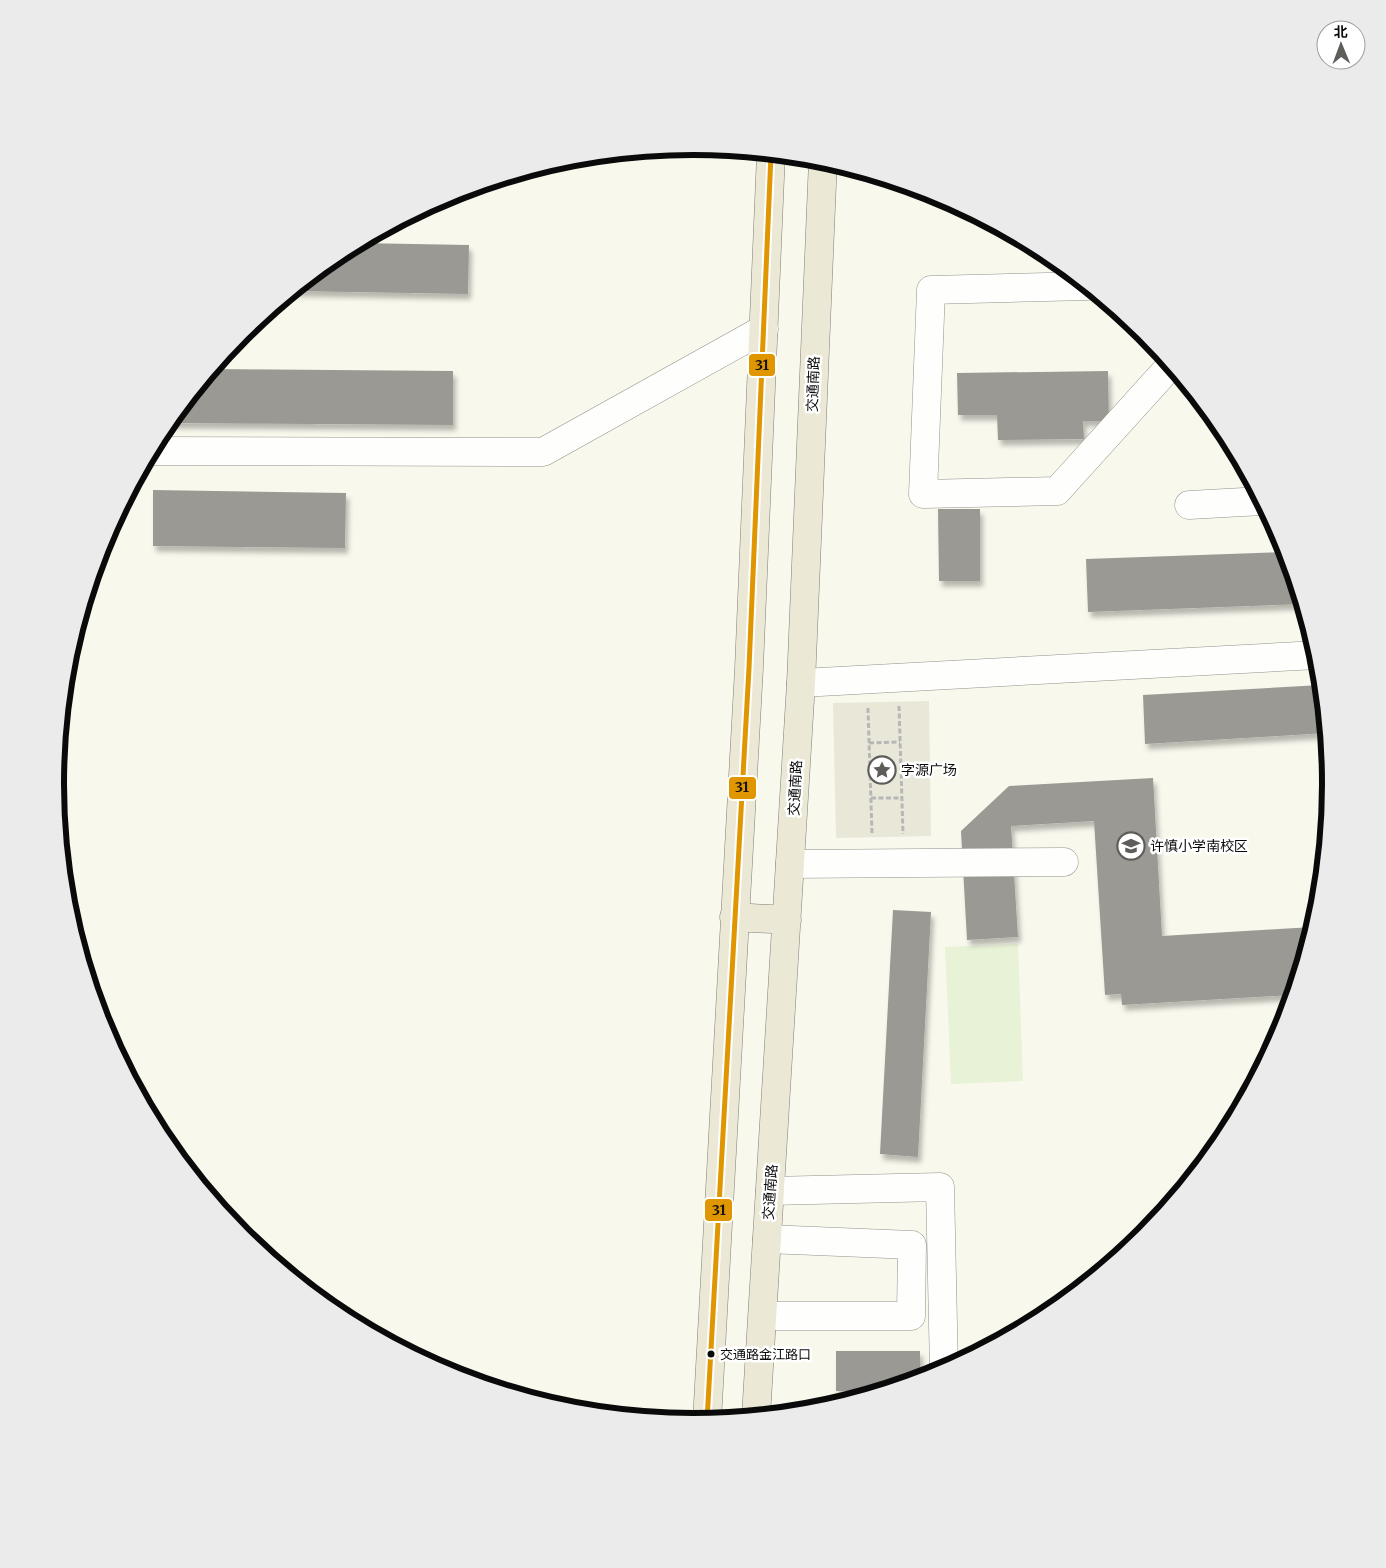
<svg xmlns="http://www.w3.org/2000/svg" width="1386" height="1568" font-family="Merriweather,'Noto Sans SC',serif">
<defs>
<filter id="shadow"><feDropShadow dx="3" dy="5.5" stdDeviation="2.5" flood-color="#0004"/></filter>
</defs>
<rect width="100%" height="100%" fill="#f9f8ed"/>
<path fill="#e8f2d6" d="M1018,944L1023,1081L951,1084L945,947Z"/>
<path fill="#e9e7d8" d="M929,701L931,836L836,838L833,703Z
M815,1398H855L815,1410Z"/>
<path fill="#9b9993" filter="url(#shadow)" d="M358,243L469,245L468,294L292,291L339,253Z
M212,369L453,371V425L170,423V421Z
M1108,371L1109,421H1083L1084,439L998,440L997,415H958L957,373Z
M153,490L346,493L345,548L153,546Z
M938,509H980V581H939Z
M1286,552L1302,604L1088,612L1086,559Z
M1321,685L1326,733L1145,744L1143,695Z
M1153,778L1162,936L1313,927L1292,995L1122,1005L1121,994L1105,995L1094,821L1011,826L1018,937L967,940L961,831L1009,786Z
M893,910L931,912L918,1157L880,1154Z
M836,1351H920V1379L878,1391H836Z"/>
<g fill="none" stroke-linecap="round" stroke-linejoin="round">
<g stroke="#92918c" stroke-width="29">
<path id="minor" d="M1087,286L931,290L923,494L1057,491L1171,365
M151,451L543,452L764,329
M1189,505L1262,501
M801,683L1317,655
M790,864L1064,862
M770,1191L940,1187L944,1370
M763,1316H911L912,1245L767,1239"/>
</g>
<g stroke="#7f7e7a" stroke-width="29">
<path id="major" d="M734,917L787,920
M756,1416L801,683L823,160
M707,1421L749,668L771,154"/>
</g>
<path stroke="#b7b7b5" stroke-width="3" stroke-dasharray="5 2.5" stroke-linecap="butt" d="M899,706L903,834
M868,708L872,834
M869,743L900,742
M871,798H902"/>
<use href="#minor" stroke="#fefefc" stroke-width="28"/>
<use href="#major" stroke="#ebe8d6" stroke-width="28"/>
<g stroke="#fff" stroke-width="9">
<path id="bus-1" d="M707,1421L749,668L771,154"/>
</g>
<use href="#bus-1" stroke="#df9601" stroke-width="5"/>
</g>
<defs>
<g id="sight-ring" transform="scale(1.4375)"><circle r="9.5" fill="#fff" stroke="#5e5d59" stroke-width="1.5"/><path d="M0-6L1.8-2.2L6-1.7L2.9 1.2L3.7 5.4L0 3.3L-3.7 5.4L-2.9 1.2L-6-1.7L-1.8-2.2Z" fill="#5e5d59"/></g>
<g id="school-ring" transform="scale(1.4375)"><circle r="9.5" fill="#fff" stroke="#5e5d59" stroke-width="1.5"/><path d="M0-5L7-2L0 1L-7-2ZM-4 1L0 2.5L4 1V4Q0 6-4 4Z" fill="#5e5d59"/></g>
</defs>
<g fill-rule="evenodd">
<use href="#sight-ring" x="882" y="770"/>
<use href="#school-ring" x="1131" y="846"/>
</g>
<circle fill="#0a0a0a" stroke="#fff" stroke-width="2" cx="711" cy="1354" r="4.5"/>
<g text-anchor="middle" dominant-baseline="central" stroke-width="5" stroke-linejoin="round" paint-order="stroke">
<g font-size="13" fill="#0a0a0a" stroke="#fff" text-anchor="start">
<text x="720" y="1354">交通路金江路口</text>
</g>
<g font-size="14" fill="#0a0a0a" stroke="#fff">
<text transform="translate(813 384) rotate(-88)">交通南路</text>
<text transform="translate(795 788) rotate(-87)">交通南路</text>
<text transform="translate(770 1192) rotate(-86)">交通南路</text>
</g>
<g font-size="14" fill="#0a0a0a" stroke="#fff" text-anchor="start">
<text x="901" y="770">字源广场</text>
<text x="1150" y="846">许慎小学南校区</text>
</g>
</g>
<path d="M0 0H1386V1568H0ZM64 784a629 629 0 1 1 1258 0a629 629 0 1 1-1258 0Z" fill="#ebebeb" fill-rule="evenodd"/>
<path fill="none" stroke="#0a0a0a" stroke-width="6" d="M64 784a629 629 0 1 1 1258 0a629 629 0 1 1-1258 0Z"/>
<g stroke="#fff" stroke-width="2">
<rect x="748" y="353" width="28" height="24" rx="5" fill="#df9601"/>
<rect x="728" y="776" width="29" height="24" rx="5" fill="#df9601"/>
<rect x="704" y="1198" width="29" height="24" rx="5" fill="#df9601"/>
</g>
<g font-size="14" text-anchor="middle" font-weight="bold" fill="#111">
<text x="762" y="370">31</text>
<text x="742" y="792">31</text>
<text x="719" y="1215">31</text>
</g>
<g transform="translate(1341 45) rotate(359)"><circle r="24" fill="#ffffff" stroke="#9d9d9d"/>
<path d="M0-4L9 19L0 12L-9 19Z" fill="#5e5d59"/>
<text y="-8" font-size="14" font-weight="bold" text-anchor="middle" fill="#0a0a0a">北</text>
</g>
</svg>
